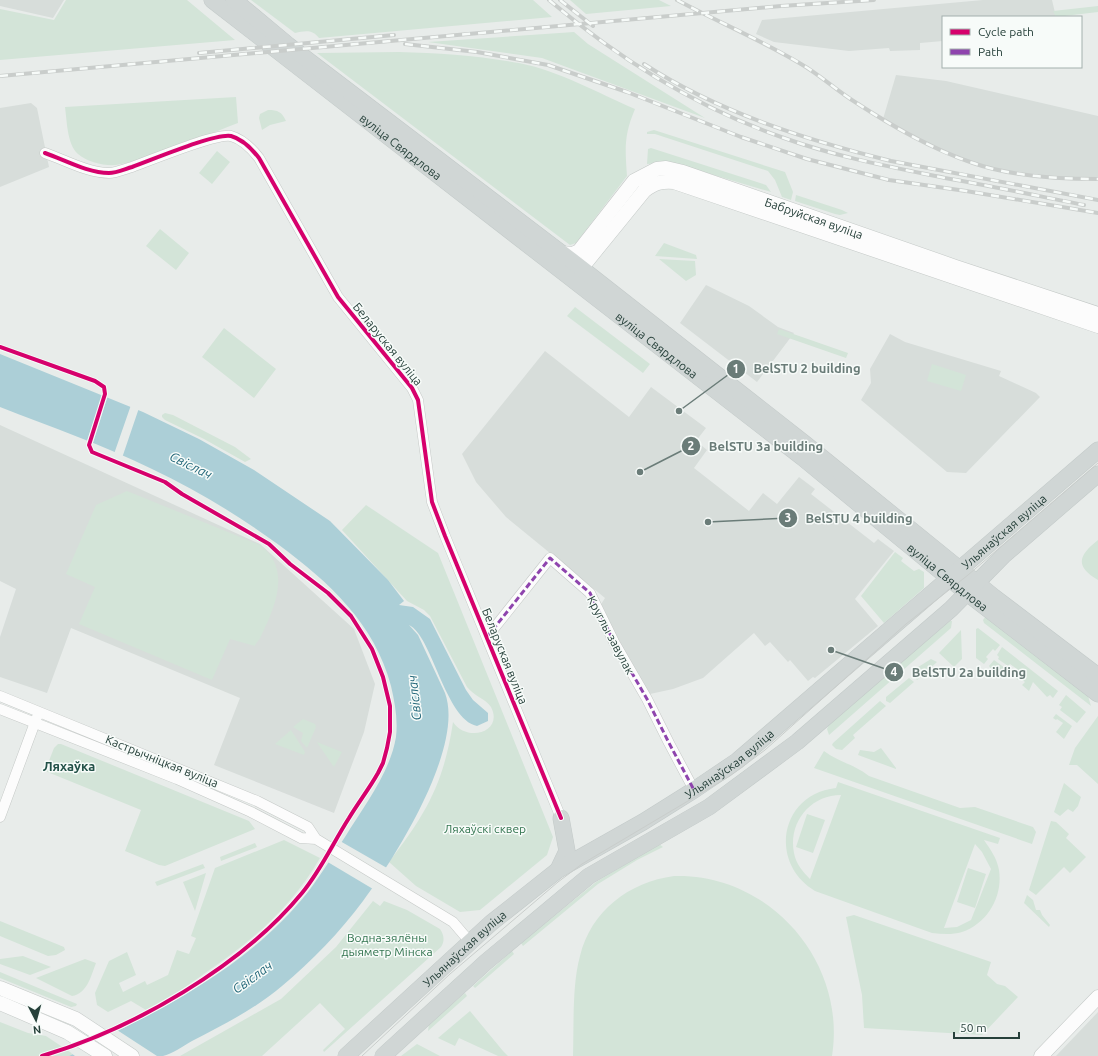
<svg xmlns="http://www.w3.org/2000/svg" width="1098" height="1056" font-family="Ubuntu,sans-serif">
<rect width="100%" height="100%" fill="#e8ecea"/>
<path fill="#d7ddda" d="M0,0H64L53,18L0,6Z
M983,0H1052L1056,17H943V41L920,43V50L890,51L889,48L849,51L774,42L756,34L762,20Z
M896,75L946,81L1098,116V177L1080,179L1049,177L996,169L974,164L913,137L883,119Z
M31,103L37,108L49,167L0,187V108Z
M706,285L749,306L778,327L794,333L757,382L680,323Z
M890,334L905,342L1001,371L999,376L1036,393L1040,397L966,473L947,472L861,400L871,383L870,369Z
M545,351L629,417L651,387L706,428L696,441L707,450L694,468L749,511L763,493L777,504L799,477L815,489L811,494L874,543L878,539L894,551L855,599L878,626L815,678L813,677L808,681L790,660L788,662L770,642L765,646L754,633L703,678L673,689L650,694L618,642L600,606L605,598L506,517L476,482L462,454Z
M0,425L260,544L354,629L375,684L364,732L334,813L214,765L240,698L71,628L47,693L0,677V637L16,589L0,581Z
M1098,1012V1056H1056Z"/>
<path fill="#d3e4d8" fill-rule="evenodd" d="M66,0H187L235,40L0,60V9L54,20Z
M251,0H533L552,17L319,38C312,29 305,31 295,33Z
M570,0H659L671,6L586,14Z
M1098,6V12L1056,17L1053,11Z
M574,32L588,44L705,118L542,58L428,42Z
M399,52C439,53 480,56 519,63C559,71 598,93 635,109C624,135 625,148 627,176L576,243L570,245L317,53Z
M236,97L238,123C199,138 158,158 116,165C104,166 87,162 78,154C67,144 67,121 65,107Z
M268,110C278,110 282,112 286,121L270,125L262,130L259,118L260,114Z
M654,130L785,172L793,192L791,200L782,197L775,180L768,171L655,134H647V132Z
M651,148L766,185L771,192L670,162L647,164L648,149Z
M217,151L230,162L212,184L199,173Z
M796,195L842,210L848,213L840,215L835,214L795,201Z
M160,229L189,253L176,270L146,246Z
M664,243L696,255L697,259L655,256Z
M659,259L695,261L696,275L686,281Z
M575,307L650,364L643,373L567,316Z
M224,328L276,369L254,398L202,357Z
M779,329L848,353L846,358L777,334Z
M932,364L966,375L961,391L927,381Z
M165,413L173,415L235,447L251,459L245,462L204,439L165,420L162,417V415Z
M127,491L260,545C292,569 275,607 261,636C260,640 256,642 255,646L230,639L212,680L79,624L95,587L66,574L96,505Z
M366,505L438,553L553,837L547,855L480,910L460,912L416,886L389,862C426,814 444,783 453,722C467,743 504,732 491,707C486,699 474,696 467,687L430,616L424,610L407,601L342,530Z
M1098,540V580C1074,566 1079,555 1098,540Z
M895,552L903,558L901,561L914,571L919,569L924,572V588L884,623L861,596Z
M986,616L1088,696L1091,706L984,623L983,620Z
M950,621H952L951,628L829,735L827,729L831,720Z
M978,628L1000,645L995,651L993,649L986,657L988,659L984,664L976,658V629Z
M961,630L962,659L954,667L939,653Z
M1002,647L1058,691L1053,698L1050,695L1047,697L1033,682L1029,691L1022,685L1025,682L1020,678L1018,680L1015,678L1017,676L1014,673L1017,669L1010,664L1008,666L998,659L999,657L997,655Z
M931,659L937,662L917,680L913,673L915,669Z
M994,660L1009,671L1004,678L999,674L997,676L989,666Z
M909,678L914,682L890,703L886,701V697Z
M1066,695L1086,712L1077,723L1060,710L1062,707L1059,705Z
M880,701L886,706L853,735L855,738L842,750L836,749L832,745L833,743Z
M1056,714L1072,726L1064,739L1056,732L1063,723L1057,719L1056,720L1053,718Z
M1098,716V784L1077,765H1069L1075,748Z
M303,719L315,724L316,727L307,748L301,741L303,733L293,727Z
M291,730L305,752L304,755L275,744Z
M317,742L342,752L334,767L318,744Z
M58,744H61L249,821L255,829L165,866L159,865L125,851L141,810L45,771L54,748Z
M881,748L896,768V769L858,755L860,750L874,752Z
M824,751C838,762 854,764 869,776L960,808L975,807L1033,827L1036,832L1032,844L814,768Z
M838,782L1000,838L998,844L984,840C990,849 997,858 999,870C1003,896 988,923 962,932C952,935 942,934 932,933L815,891C768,863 780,794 836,788ZM841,795L810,879C803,872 796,864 794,853C788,823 810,795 841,795ZM975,844L982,852L991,869L971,920L957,927L944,928Z
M1064,783L1081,797L1078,806L1073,812L1068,809L1060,816L1054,812Z
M807,814L825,820L813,853L796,847Z
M1051,821L1056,822L1069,834L1066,838L1086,857L1070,873L1064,867L1036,895L1029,890Z
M284,840L320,858C292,907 251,942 205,973C186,987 167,1000 146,1010L131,1001L108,1012L97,1005L95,993L109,961L127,952L136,975L119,983L123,992L145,981L147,985L168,975L177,950L189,954L196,938L191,936L215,868Z
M255,843L257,847L221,861L220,857Z
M659,844L663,847L637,860L598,884L523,946L521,943L596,882Z
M203,864L205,868L157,886L155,882Z
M968,868L986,874L975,908L957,902Z
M206,873L195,911L183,882Z
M674,876C769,873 847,961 832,1056H573C574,1025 572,985 580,956C591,911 629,882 674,876Z
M1027,895L1033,900L1036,910H1040L1042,915L1050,925L1049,927L1024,903Z
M373,901L380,906L384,901L407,910L440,929C444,935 445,941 441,947L324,1052L323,1050L345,1029L320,1003L262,1056H180L281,999L336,947Z
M854,915L991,962L987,975L997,984L1005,986L1018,997L982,1035L864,1028L862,995L846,917Z
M0,921L64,947L65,950L56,955L48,956L0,936Z
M512,951L514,954L475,988L473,986Z
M23,956L51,967L30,975L0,964V959Z
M85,959L96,963C91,976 87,994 72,996L36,978Z
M0,972L77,1004L76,1006L71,1007L0,978Z
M465,993L467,996L428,1031L429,1024Z
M470,1011L503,1051L508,1056H498L459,1038L455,1046L438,1038Z
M0,1022L28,1033L46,1036L73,1054L69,1056H0Z
M417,1044L440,1056H401Z"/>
<path fill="#accfd7" d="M0,354L143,412L199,439L254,470L330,521L388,580L404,601L399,605L413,607L430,619L466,690L473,700L488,713V721L477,726C445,719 432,635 409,625L418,635L445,693C465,747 395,858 363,901C340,932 312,961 282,986C255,1009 223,1025 192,1041C183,1046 172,1054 163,1056C155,1056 144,1056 135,1056C113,1056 91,1056 69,1056C80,1051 90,1045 101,1039C177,1002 254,960 308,892C321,875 333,855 345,837C364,806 390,773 396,737C398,720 395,703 391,686C375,624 329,582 279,545C239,516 197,490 152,469C103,445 51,427 0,407Z"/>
<path fill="#e8ecea" d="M103,393L108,395L92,446L86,444Z
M131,405L139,408L122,458L114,454Z
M340,841L387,868L373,889L326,861Z
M117,1030L157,1056H75L71,1053Z"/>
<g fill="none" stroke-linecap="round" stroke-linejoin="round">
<g stroke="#c5c9c7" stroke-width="11">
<path id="minor" d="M45,153C65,160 88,173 109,173C116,173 125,169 132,167C152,160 215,133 231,136C242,139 252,149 259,158L338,297L412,388L418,400L432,502L445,536L561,818
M487,637L550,558L590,593L614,642L647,699L669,743L694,790
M0,696L257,801L308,827L316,839
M0,709L177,779L251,812L301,838L316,839L453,922L470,942
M0,817L37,717"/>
</g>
<g stroke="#c4c9c7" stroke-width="15">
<g id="secondary">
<path id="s1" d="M561,253L573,254L579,251L634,181L657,169L666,168L683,172L956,267L1098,314"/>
<path d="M575,276L644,191C654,183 661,181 674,182L1098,326"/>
<path d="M0,988L76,1019L132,1056"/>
<path d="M0,1003L67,1032L105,1056"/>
<path d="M1041,1056L1098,997"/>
</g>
</g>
<g stroke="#c3cac9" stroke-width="17">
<g id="primary">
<path id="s2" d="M212,0L803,458L967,593L1098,694"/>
<path d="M234,0L288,45L581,268L804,443L994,597L1098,676"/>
<path d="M558,870L567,851L561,818"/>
<path id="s3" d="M346,1056L491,923L558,870L643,822L694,790L737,761L1098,450"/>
<path d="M383,1056L486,962L589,876L709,807L797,742L951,609L1004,555L1098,474"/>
</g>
</g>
<use href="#minor" stroke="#fcfcfc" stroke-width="10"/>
<use href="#secondary" stroke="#fcfcfc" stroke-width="14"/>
<use href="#primary" stroke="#d0d6d5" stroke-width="16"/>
<path stroke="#c9cdcb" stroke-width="1" d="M362,1056L450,974L558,882L582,864L730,776L765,750L906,624L968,575L1098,463"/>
<g stroke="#c9cdcb" stroke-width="4">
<path id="rail" d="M549,0C619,59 697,108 784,138C837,157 891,167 945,178C992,186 1038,196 1084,205
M560,0L593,26
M677,0C718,22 761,40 801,64C820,75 836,90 855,102C892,126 931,149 973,163C1010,176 1059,179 1098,179
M405,44L477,52L548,65L627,92L741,137L807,159L889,180L966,191L1098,213
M199,53L394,35
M644,64C718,112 806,140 891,161L1098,200
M0,76L781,6L874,0"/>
</g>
<use href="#rail" stroke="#f7fbf9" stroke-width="2.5" stroke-dasharray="8" stroke-linecap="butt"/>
<path stroke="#8e44ad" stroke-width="3" stroke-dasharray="6 3" stroke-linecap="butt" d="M487,637L550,558L590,593L614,642L647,699L669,743L694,790"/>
<g stroke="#f7fbf9" stroke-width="6">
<path id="cycleway" d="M45,153C65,160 88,173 109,173C116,173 125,169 132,167C152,160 215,133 231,136C242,139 252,149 259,158L338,297L412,388L418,400L432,502L445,536L561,818
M0,347L95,381L104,387L105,394L89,445L92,452L165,482L182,494L269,544L290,564L328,593L351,616L372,649L383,677L390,706V732L387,748L383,763L378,773C369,789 358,803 349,818C333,843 321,870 302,893C241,967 133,1029 42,1056"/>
</g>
<use href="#cycleway" stroke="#d6006c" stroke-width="4"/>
</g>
<g text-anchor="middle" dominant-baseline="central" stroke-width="3" stroke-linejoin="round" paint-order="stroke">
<g font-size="12" fill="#26403a" stroke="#f7fbf9">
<text stroke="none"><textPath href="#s2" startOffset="239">вуліца Свярдлова</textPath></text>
<text stroke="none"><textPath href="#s1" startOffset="299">Бабруйская вуліца</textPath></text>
<text transform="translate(388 344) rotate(51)">Беларуская вуліца</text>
<text stroke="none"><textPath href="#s2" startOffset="563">вуліца Свярдлова</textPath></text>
<text stroke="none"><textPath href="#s3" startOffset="844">Ульянаўская вуліца</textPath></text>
<text stroke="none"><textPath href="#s2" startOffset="935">вуліца Свярдлова</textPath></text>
<text transform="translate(611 635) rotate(62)">Круглы завулак</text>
<text transform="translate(505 656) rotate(68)">Беларуская вуліца</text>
<text transform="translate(162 761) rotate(22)">Кастрычніцкая вуліца</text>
<text stroke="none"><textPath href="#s3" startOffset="484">Ульянаўская вуліца</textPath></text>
<text stroke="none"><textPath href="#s3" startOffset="160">Ульянаўская вуліца</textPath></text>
</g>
<g font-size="12" fill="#32744f" stroke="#f7fbf9">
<text x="485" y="828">Ляхаўскі сквер</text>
<text x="387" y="937">Водна-зялёны<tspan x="387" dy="14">дыяметр Мінска</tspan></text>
</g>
<g font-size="13" font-style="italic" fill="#236779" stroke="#f7fbf9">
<text transform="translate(191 465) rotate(26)">Свіслач</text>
<text transform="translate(414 698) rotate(-96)">Свіслач</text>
<text transform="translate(252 977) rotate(-36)">Свіслач</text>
</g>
<g font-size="13" font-weight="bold" fill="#235148" stroke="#f7fbf9">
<text x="69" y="766">Ляхаўка</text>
</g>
</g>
<path fill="none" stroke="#6a7c78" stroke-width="1.5" d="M679 411L736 369M640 472L691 446M708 522L788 518M831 650L894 672"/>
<g fill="#6a7c78" stroke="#f7fbf9" stroke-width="1.5">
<circle cx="679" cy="411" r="4"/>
<circle cx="640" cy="472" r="4"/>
<circle cx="708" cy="522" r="4"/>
<circle cx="831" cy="650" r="4"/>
<circle cx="736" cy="369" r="10"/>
<circle cx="691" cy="446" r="10"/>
<circle cx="788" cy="518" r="10"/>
<circle cx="894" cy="672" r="10"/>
</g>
<g font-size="12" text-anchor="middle" font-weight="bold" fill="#fff">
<text x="736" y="373">1</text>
<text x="691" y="450">2</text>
<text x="788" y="522">3</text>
<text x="894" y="676">4</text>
</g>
<g font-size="13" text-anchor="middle" font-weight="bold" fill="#6a7c78" stroke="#f7fbf9" stroke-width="3" stroke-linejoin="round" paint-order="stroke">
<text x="807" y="373">BelSTU 2 building</text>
<text x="766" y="451">BelSTU 3a building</text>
<text x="859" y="523">BelSTU 4 building</text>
<text x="969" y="677">BelSTU 2a building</text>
</g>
<rect x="942" y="16" width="140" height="52" fill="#f7fbf9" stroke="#a3b0ad"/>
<rect x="950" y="29" width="20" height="6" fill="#d6006c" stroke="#a3b0ad"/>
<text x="978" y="36" font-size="12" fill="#26403a">Cycle path</text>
<rect x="950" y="49" width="20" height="6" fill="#8e44ad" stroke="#a3b0ad"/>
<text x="978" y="56" font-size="12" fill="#26403a">Path</text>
<g transform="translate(36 1020) rotate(174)" stroke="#f7fbf9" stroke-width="3" paint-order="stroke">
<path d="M0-3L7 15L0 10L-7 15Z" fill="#26403a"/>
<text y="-6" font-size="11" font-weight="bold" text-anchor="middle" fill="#26403a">N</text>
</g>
<path d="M954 1032v6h65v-6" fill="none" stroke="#26403a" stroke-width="2"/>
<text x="960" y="1032" font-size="12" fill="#26403a" stroke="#f7fbf9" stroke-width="3" paint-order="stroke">50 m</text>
</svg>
